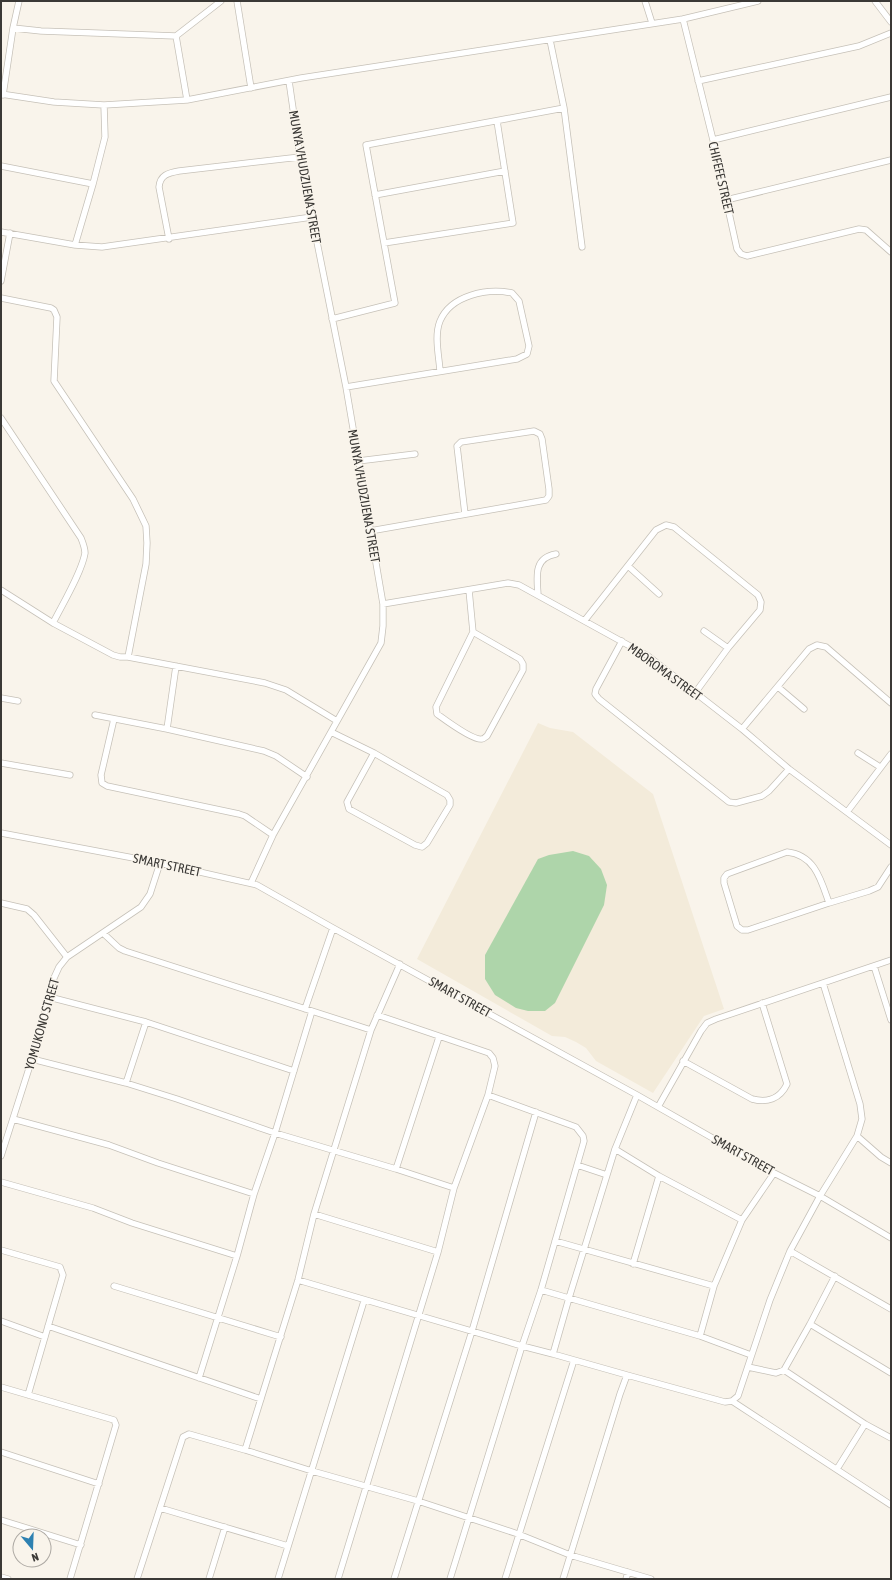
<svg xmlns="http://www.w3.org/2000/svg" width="892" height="1580" font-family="'Asap Condensed',sans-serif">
<rect width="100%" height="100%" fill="#f9f4eb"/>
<path fill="#f3ebda" d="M538,723L550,728L573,732L653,794L724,1009L704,1016L653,1093L596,1061L586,1048L576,1042L565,1037L552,1036L417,959Z"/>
<path fill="#aed5aa" d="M573,851L589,856L601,869L607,885L604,905L555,1003L545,1011H528L516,1008L495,995L485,979V955L538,859L549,855Z"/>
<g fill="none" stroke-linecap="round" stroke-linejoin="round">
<g stroke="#c6c1b8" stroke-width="7">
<path id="street" d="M237,1L251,88
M645,1L652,23
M758,1L683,19L713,140L737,249L741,254L747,256L859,229L866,230L891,252
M875,1L891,22
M13,28L19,1
M176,36L221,1
M698,81L859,46L891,33
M1,94L54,102L104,105L187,100L301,78L683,19
M3,95L13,28L41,31L176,36L187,100
M564,108L582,247
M713,140L891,97
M1,166L93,184
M375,195L505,171
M726,200L891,160
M1,232L75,245L102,247L312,217
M169,239L159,187C160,175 168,173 179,171L300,157
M384,243L513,223L497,121
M75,245L93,184L105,137L104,105
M1,281L10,233
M1,298L51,308L54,310L57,317L54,381L133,499L146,526L147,543L146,564L128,657
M332,319L395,303L366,145L564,108L550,40
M346,387L517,359L527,354L529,346L519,301L512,293C487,288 451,295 440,321C434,336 439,356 440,371
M1,418L81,538C83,543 85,548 85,553C82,572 62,605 53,623
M358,461L415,454
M370,531L546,500L549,496V489L542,439L540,434L534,431L461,442L457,446L465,514
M628,566L659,594
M1,590L53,623L113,655L120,657H128L265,683L286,690L337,721
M469,590L473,632L436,707L437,714C444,719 473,741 482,739C484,739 485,737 487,736L523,670V664L520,659L473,632
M538,595C537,577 533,558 556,554
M383,604L508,583L519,585L648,656L742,729L789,769L891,845
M585,620L656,530L666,525L674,527L758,595L761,602L760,610L728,648L695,693
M704,631L728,648
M622,641L596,689L595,694L599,699L729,802L736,803L762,796L769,791L789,769
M176,666L167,729L264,751L276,756L307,777
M778,687L804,709
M1,698L18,701
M95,715L167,729
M114,719L101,775L102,783L107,786L239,814L245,816L273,835
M742,729L809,649L817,645L826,647L891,703
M331,732L374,753L447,795L450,800V805L427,843L422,847L415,845L349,809L347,802L374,753
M858,753L880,767
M1,763L70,775
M847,812L891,754
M1,833L160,863L257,885L333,928L637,1095L774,1173L820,1196L891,1238
M251,883L273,835L381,643L383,626V604L346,387L300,157L289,81
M1,903L27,909L34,915L67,957
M829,903C821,880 815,855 787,852L727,874L724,878V883L737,926L742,930H748L829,903L869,891L878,887L891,867
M104,934L119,948L125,951L371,1030
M874,966L891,1020
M305,1009L333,928
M146,1022L294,1071
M32,1059L126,1083L146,1022L49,997
M683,1061L752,1099C767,1103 780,1099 787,1084L762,1003
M126,1083L177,1099L275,1133L396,1169L454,1188
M658,1107L701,1031L707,1023L716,1019L891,960
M13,1119L109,1145L158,1163L254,1194
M857,1136L881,1157L891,1163
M615,1149L659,1176L742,1220
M1,1156L32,1059L54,978L59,967L67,957L141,907L150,894L160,863
M577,1165L607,1175
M396,1169L439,1037
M1,1182L93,1208L132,1223L237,1256
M314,1214L438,1252
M555,1241L714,1286
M1,1250L60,1267L63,1275L28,1395
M790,1251L891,1309
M633,1264L659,1176
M298,1280L522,1346L553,1354L627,1375
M114,1286L281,1337
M541,1290L700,1336L751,1355
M1,1321L45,1337
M810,1324L891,1373
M48,1326L261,1399
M700,1336L714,1286L742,1220L774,1173
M553,1354L569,1298L615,1149L637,1095
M748,1367L776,1373L784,1370L865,1424L891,1438
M784,1370L810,1324L835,1276
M199,1378L237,1256L254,1194L275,1133L312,1011
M1,1387L114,1420L116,1425L70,1579
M732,1401L891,1505
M245,1450L312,1471L418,1501L518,1534L570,1555L651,1579
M1,1452L99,1484
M837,1469L865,1424
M160,1508L288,1546
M1,1520L81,1545
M1,1577L8,1579
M137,1579L183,1437L189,1434L245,1450L298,1280L314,1214L371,1030L400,964
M209,1579L225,1527
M278,1579L364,1301
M338,1579L438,1252L454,1188L488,1095L495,1066L493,1058L489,1053L377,1015
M394,1579L472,1331L536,1112
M450,1579L522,1346L541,1290L584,1141L583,1136L576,1127L488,1095
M505,1579L574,1360
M563,1579L620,1394L627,1375L725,1402L732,1401L738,1396L770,1300L790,1251L820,1196L857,1136L862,1119L860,1104L823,983
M626,1579L628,1572"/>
</g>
<use href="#street" stroke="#fff" stroke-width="5.5"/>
</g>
<g text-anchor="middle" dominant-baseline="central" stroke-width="3" stroke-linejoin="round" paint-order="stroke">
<g font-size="13" fill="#3b3936" stroke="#f9f4eb">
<text transform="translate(305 177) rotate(80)">MUNYA VHUDZIJENA STREET</text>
<text transform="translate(721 178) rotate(77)">CHIFEFE STREET</text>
<text transform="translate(364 496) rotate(80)">MUNYA VHUDZIJENA STREET</text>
<text transform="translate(665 672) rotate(36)">MBOROMA STREET</text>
<text transform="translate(167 865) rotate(12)">SMART STREET</text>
<text transform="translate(460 997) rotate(29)">SMART STREET</text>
<text transform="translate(42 1024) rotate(-74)">YOMUKONO STREET</text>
<text transform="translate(743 1155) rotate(29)">SMART STREET</text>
</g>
</g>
<rect width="892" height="1580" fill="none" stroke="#3b3936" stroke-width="4"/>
<g transform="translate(32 1548) rotate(161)"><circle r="19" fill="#f9f4eb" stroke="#ada9a3"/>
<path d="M0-3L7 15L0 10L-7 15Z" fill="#2e81b1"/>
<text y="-6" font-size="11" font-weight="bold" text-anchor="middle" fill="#3b3936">N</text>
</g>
</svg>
